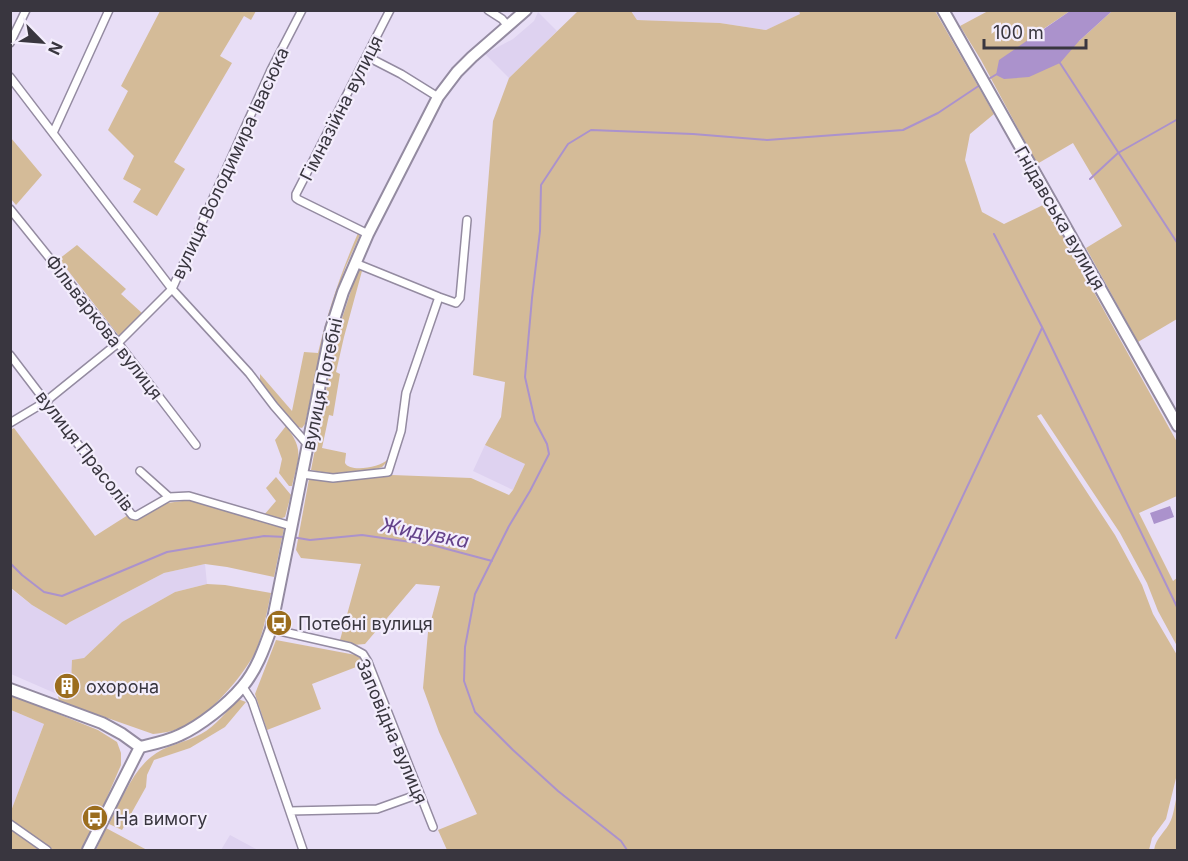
<svg xmlns="http://www.w3.org/2000/svg" width="1188" height="861" font-family="Inter,sans-serif">
<rect width="100%" height="100%" fill="#e8def6"/>
<path fill="#ded2f0" d="M799,10L801,14L766,30L720,23L637,20L631,11Z
M538,12L557,31L509,78L485,54L513,39L534,21Z
M485,445L525,464L513,490L473,471Z
M205,564L207,584L175,592L122,622L84,658L71,672V683L66,698L11,674L10,588L32,605L66,625L70,622L164,573Z
M11,710L44,724L11,811Z
M230,835L258,850H221Z"/>
<path fill="#d4bb98" d="M160,11H256L251,20L244,16L220,56L232,63L174,162L185,169L157,216L133,202L141,189L123,179L134,156L108,130L128,91L121,86Z
M578,11H631L637,20L720,23L766,30L800,14L799,11H935L994,114L970,134L965,160L982,212L1004,224L1045,204L1177,442V496L1139,513L1173,581L1177,578V646L1158,611L1147,583L1120,533L1041,414L1037,416L1115,535L1142,585L1153,614L1177,655V774L1166,819L1152,838L1149,850H447L438,830L477,814L439,732L423,688L428,632L440,586L416,584L365,644L353,645L340,640L361,564L301,558L296,550L309,479L333,481L392,475L471,478L509,495L513,490L525,464L485,445L501,417L505,382L473,375L493,121L509,78Z
M988,11H1070L1033,36L1079,41L1112,11H1177V319L1138,342L1086,248L1122,226L1073,143L1037,164L981,60L960,26Z
M11,138L42,175L16,205L11,199Z
M358,233L360,235L346,266L329,314L305,424L302,428L294,426L260,383V374L292,411L304,352L318,353C328,310 341,273 358,233Z
M77,245L126,289L121,294L142,313L119,336L59,259Z
M358,269L362,271L344,337L336,372L340,374L333,416L329,415L322,448L346,453C346,455 345,461 345,463C350,473 381,467 387,460C390,456 392,450 393,446L389,460L382,467L369,471L333,474L311,470L337,334Z
M286,426C305,451 298,458 292,486H289L279,473L282,459L275,440Z
M14,428L95,536L128,515L135,519L167,503L190,500L284,528L274,577L227,567L205,564L164,573L70,622L66,625L32,605L11,588L10,430Z
M276,477L291,495L285,517L279,519L264,515L276,501L266,488Z
M207,584L225,585L271,593C267,611 264,630 257,648C247,672 212,712 189,724C178,730 166,733 153,734L59,701L58,696L66,698L71,683L72,660L84,658L122,622L175,592Z
M276,640L361,656L364,664L312,684L321,709L267,730L255,694Z
M11,695L98,730L117,742L121,753V765L102,809L97,807L88,826L92,829L81,850H53L11,821V811L44,724L11,710Z
M238,699L246,702L225,727L190,748L154,760L147,775L146,787L122,830L109,824C120,803 132,772 151,757C165,745 185,743 201,734C216,726 227,711 238,699Z
M1177,795V850H1154C1156,837 1166,832 1171,820C1174,813 1175,803 1177,795Z
M106,828L147,850H96Z
M11,829L41,850H11Z"/>
<path fill="#ab92cc" d="M1070,11H1112L1079,41L1060,63L1029,77L1004,79L996,75L999,60Z
M1170,506L1174,517L1154,524L1150,513Z"/>
<g fill="none" stroke-linecap="round" stroke-linejoin="round">
<path stroke="#ab92cc" stroke-width="2" d="M1060,63L1178,244
M987,80L997,74
M1090,179L1118,153L1178,119
M994,234L1042,327L1178,609
M292,537L310,540L362,535L432,545L492,561
M10,563L22,575L44,592L62,596L167,552L264,536L286,537
M896,638L1042,328
M627,850L621,841L558,791L513,750L475,712L464,681L465,647L475,594L509,526L530,491L549,454L547,444L535,421L525,377L532,298L540,231L541,185L568,144L591,130L693,134L767,140L903,130L938,113L980,85"/>
<g stroke="#948ba1" stroke-width="10">
<path id="street" d="M488,10L502,19L508,26
M10,43L26,10
M368,57L401,74L438,97
M10,77L172,289L249,373L274,406L308,445
M53,133L109,10
M10,209L118,343L196,445
M368,234L299,200L296,198V194L390,10
M355,263L439,297L456,303L460,298L467,220
M10,355L132,515L136,516L169,497L189,496L291,526
M10,423L45,402L118,343L172,289L271,70L302,10
M140,471L169,497
M302,474L333,478L388,472L401,431L406,393L439,297
M271,629L350,647L363,654L368,662L433,827
M243,687L252,701L303,850
M290,811L377,809L419,794
M10,824L47,850"/>
</g>
<g stroke="#948ba1" stroke-width="14">
<path id="secondary" d="M943,10L1178,426
M140,747C153,744 168,741 180,735C200,726 228,704 242,687C256,671 264,649 271,629L331,329L343,292L368,234L438,97L457,72L472,57L526,10"/>
</g>
<g stroke="#948ba1" stroke-width="14">
<path id="primary" d="M10,689L102,723L122,734L140,747L88,850"/>
</g>
<use href="#street" stroke="#fff" stroke-width="7"/>
<use href="#secondary" stroke="#fff" stroke-width="10"/>
<use href="#primary" stroke="#fff" stroke-width="10"/>
</g>
<defs>
<g id="bus-disc" transform="scale(1.35)"><circle r="9.5" fill="#9b6d1e" stroke="#f3edfc"/><path d="M-5-6H5V4H4V6H2V4H-2V6H-4V4H-5ZM-3.5-4V0h7V-4ZM-3.5 1.2v1.5H-2V1.2ZM2 1.2v1.5H3.5V1.2Z" fill="#fff"/></g>
<g id="building-disc" transform="scale(1.35)"><circle r="9.5" fill="#9b6d1e" stroke="#f3edfc"/><path d="M-4-6H4V6H1V3H-1V6H-4ZM-2.5-4.3h1.7v1.8h-1.7ZM.8-4.3h1.7v1.8H.8ZM-2.5-1h1.7V.8h-1.7ZM.8-1h1.7V.8H.8Z" fill="#fff"/></g>
</defs>
<g fill-rule="evenodd">
<use href="#bus-disc" x="279" y="623"/>
<use href="#building-disc" x="67" y="686"/>
<use href="#bus-disc" x="95" y="818"/>
</g>
<g text-anchor="middle" dominant-baseline="central" stroke-width="4.5" stroke-linejoin="round" paint-order="stroke">
<g font-size="18" fill="#39363f" stroke="#f3edfc">
<text transform="translate(341 108) rotate(-63)">Гімназійна вулиця</text>
<text transform="translate(230 163) rotate(-65)">вулиця Володимира Івасюка</text>
<text transform="translate(1060 218) rotate(60)">Гнідавська вулиця</text>
<text transform="translate(104 327) rotate(52)">Фільваркова вулиця</text>
<text transform="translate(322 384) rotate(-78)">вулиця Потебні</text>
<text transform="translate(85 451) rotate(52)">вулиця Прасолів</text>
<text transform="translate(392 731) rotate(67)">Заповідна вулиця</text>
</g>
<g font-size="18" fill="#39363f" stroke="#f3edfc" text-anchor="start">
<text x="298" y="623">Потебні вулиця</text>
<text x="86" y="686">охорона</text>
<text x="115" y="818">На вимогу</text>
</g>
<g font-size="20" font-style="italic" fill="#64428a" stroke="#f3edfc">
<text transform="translate(425 533) rotate(11)">Жидувка</text>
</g>
</g>
<rect width="1188" height="861" fill="none" stroke="#39363f" stroke-width="24"/>
<g transform="translate(42 42) rotate(115)" stroke="#f3edfc" stroke-width="4.5" paint-order="stroke">
<path d="M0-4.5L10 22L0 15L-10 22Z" fill="#39363f"/>
<text y="-9" font-size="16" font-weight="bold" text-anchor="middle" fill="#39363f">N</text>
</g>
<path d="M984 39v9h102v-9" fill="none" stroke="#39363f" stroke-width="3"/>
<text x="993" y="39" font-size="18" fill="#39363f" stroke="#f3edfc" stroke-width="4.5" paint-order="stroke">100 m</text>
</svg>
